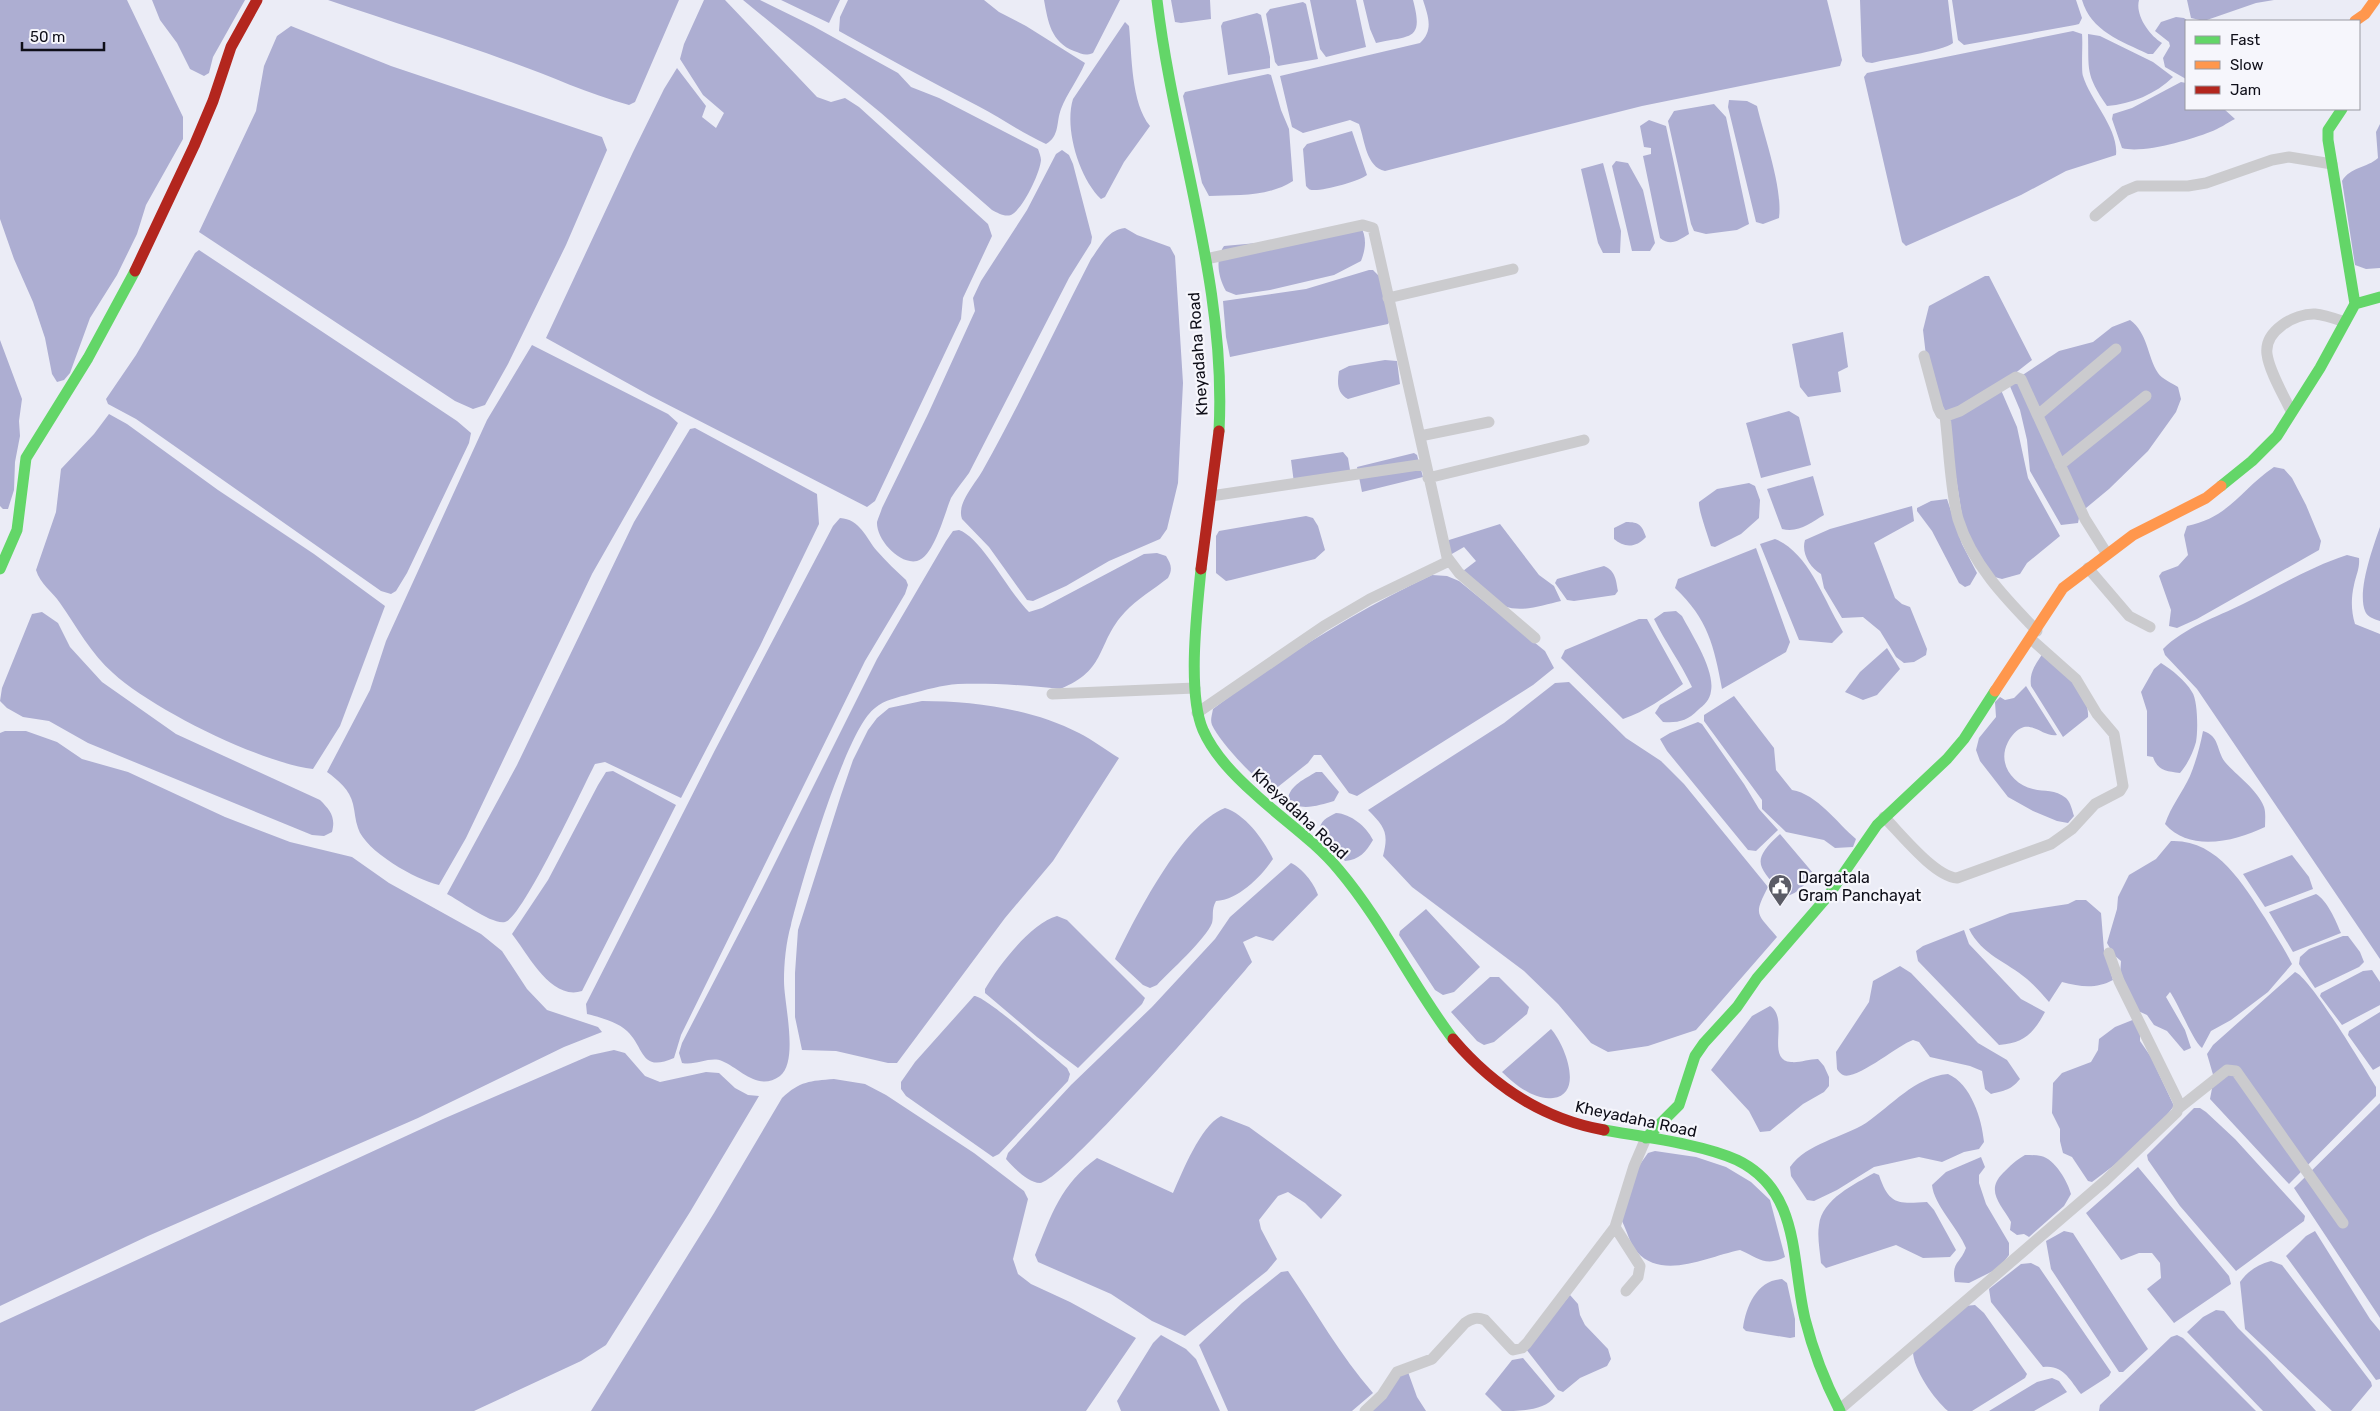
<svg xmlns="http://www.w3.org/2000/svg" width="2380" height="1411" font-family="Rubik,sans-serif">
<rect width="100%" height="100%" fill="#ebecf6"/>
<path fill="#adaed2" d="M0,0H127L183,117V139L146,205L137,234L117,275L90,318L70,373L64,380L57,382L52,374L45,338L33,302L14,259L0,219Z
M152,0H245L213,57L209,73L204,76L190,69L177,43L160,20Z
M328,0H679L635,102L629,105C588,94 551,76 511,62C451,40 389,21 328,0Z
M704,0H725L817,97L831,102L845,98L859,107L988,224L992,236L963,298L961,319L875,501L867,507L649,395L546,338L633,152L664,89L677,68L706,106L702,117L716,128L724,113L703,95L680,59L684,44Z
M743,0H760L813,26L898,73L911,87L939,98L1038,149C1039,152 1041,157 1041,160C1040,173 1023,209 1011,215C1004,217 998,213 992,210L881,113Z
M781,0H840L829,23Z
M848,0H984L999,12L1026,26L1085,63C1078,80 1067,93 1061,109C1056,122 1060,136 1046,144C1022,133 1001,118 978,106C931,82 885,57 839,31L840,17Z
M1044,0H1120L1093,53C1085,56 1082,54 1074,51C1051,42 1048,22 1044,0Z
M1171,0H1210L1211,19L1181,23L1175,22Z
M1310,0H1356L1366,47L1326,57L1320,49Z
M1363,0H1413C1424,41 1411,35 1376,43L1370,29Z
M1423,0H1827L1842,60L1840,66L1642,106L1385,171C1366,167 1365,141 1359,124L1350,120L1303,133L1292,127L1280,76L1420,43C1434,30 1428,16 1423,0Z
M1860,0H1948L1953,43C1944,51 1887,59 1872,63L1866,62L1862,56Z
M1952,0H2076L2082,18L2079,24L2075,25L1964,45L1958,40Z
M2082,0H2139C2135,15 2149,35 2162,43L2153,54H2148C2121,41 2091,31 2082,0Z
M2187,0H2274L2256,3L2204,21L2191,18Z
M1303,2L1306,4L1318,59L1278,66L1275,62L1266,14L1270,9Z
M1257,13L1261,15L1270,57V68L1228,75L1221,26L1223,22Z
M2176,17L2184,18L2188,21L2186,79L2165,67L2163,58L2170,46L2169,42L2155,31L2161,22Z
M1125,22L1129,26C1132,56 1131,103 1150,126L1124,162L1105,197L1101,199C1079,178 1064,128 1073,99Z
M291,26L391,66L602,137L607,150L566,245L508,364L485,405L473,409L455,401L199,232L256,111L264,66L277,36Z
M2073,31L2082,34C2083,43 2081,70 2083,76C2090,100 2119,129 2116,155L2066,171L2021,195L1906,246L1902,242L1864,77L1867,73Z
M2088,34L2100,36L2153,62L2173,77C2156,94 2131,104 2107,106C2085,74 2089,70 2088,34Z
M1268,74L1271,75L1281,110L1289,129L1293,181C1268,197 1237,195 1209,196L1202,183L1183,96L1185,92Z
M2181,82L2186,83V109H2224L2235,119C2227,123 2219,129 2210,132C2190,140 2142,154 2122,148L2112,119L2113,114L2132,108Z
M1729,100L1747,101L1757,106C1764,136 1783,188 1779,218L1763,224L1756,222L1728,107Z
M1714,104L1726,117L1749,224L1737,230L1706,234L1694,231L1691,224L1668,121L1674,111Z
M1649,120L1666,126L1689,234C1679,240 1671,247 1660,238L1643,156L1651,154V148L1644,147L1640,126Z
M2380,124V268L2366,269L2355,265L2342,181C2350,167 2367,168 2378,158L2376,132Z
M1352,131L1367,175C1360,181 1323,191 1313,190C1309,190 1309,189 1306,186L1303,149L1307,144Z
M1062,150L1069,155L1073,164L1092,237L1091,243L1069,278L969,473C963,481 956,490 951,498C945,512 934,557 917,561C899,565 876,539 877,522C878,518 881,512 882,508L928,414L975,311L973,298L981,281L1027,210L1056,154Z
M1616,161L1628,163L1643,190L1655,243L1650,251H1632L1612,166Z
M1603,163L1621,231L1620,253H1603L1598,243L1581,169Z
M1360,225C1367,237 1366,248 1361,261L1334,275L1270,290L1236,295L1226,291C1218,277 1215,259 1224,246L1268,242Z
M1125,228L1137,235L1170,247L1175,256L1183,383L1178,483L1167,529L1160,539L1109,561L1066,586L1033,601L1027,600L989,547L962,519C956,503 977,482 984,468C1022,400 1055,329 1091,259C1101,246 1107,230 1125,228Z
M199,250L457,421L471,433L469,443L407,573L396,591L391,594L381,591L136,419L108,404L106,399L136,355L195,253Z
M1369,270H1373L1380,277L1389,322L1388,324L1230,357L1226,337L1223,301L1306,289Z
M1985,276H1989L2032,360L2009,378L1947,416L1928,373L1923,330L1929,306Z
M2130,320C2148,333 2147,356 2158,373C2162,379 2172,383 2178,387L2181,399L2176,412L2148,451L2109,489L2080,513L2078,523L2061,525L2030,471L2027,440L2020,410L2009,384L2059,351L2093,342L2112,327Z
M1843,332L1848,367L1838,372L1841,392L1808,397L1800,387L1792,344Z
M0,340L22,399L19,421L20,436L15,462L14,490L8,509H3L0,506Z
M532,345L668,414L678,423L592,574L466,838L439,885C416,880 365,851 358,828C355,820 355,812 353,804C350,790 338,780 327,772L370,690L386,641L487,420Z
M1385,360L1397,361L1400,384L1348,399C1337,393 1337,383 1339,371L1349,366Z
M2001,390L2017,427L2028,478L2060,536L2027,563L2020,574L2002,579L1991,576L1965,535L1947,420Z
M1789,411L1799,417L1811,465L1761,478L1746,423Z
M109,414L127,424L218,490L314,554L385,606L340,726L313,769C261,763 152,709 113,673C92,655 76,626 60,603C53,592 40,584 36,570L56,512L61,469L94,434Z
M695,428L817,494L819,524L760,646L681,798L605,762L595,764C583,787 522,919 505,922C492,925 459,900 447,894L517,765L634,522L690,429Z
M1343,452L1348,458L1351,476L1294,483L1291,460Z
M1414,453L1417,455L1423,477L1362,492L1357,467Z
M2274,467L2284,469L2292,478L2306,505L2321,541L2319,550L2197,619L2177,628L2169,626L2171,610L2159,576L2162,572L2178,566L2188,555L2184,535L2187,526C2230,517 2240,490 2274,467Z
M1813,476L1824,515C1810,523 1799,533 1782,529L1767,489Z
M1749,483L1755,486L1760,500L1759,518L1741,534L1715,547L1711,546C1708,536 1698,509 1699,502L1717,489Z
M1947,499L1962,544L1977,573L1970,585L1965,587L1959,583L1932,531L1917,511V508L1931,501Z
M1912,506L1914,521L1874,543L1895,598L1902,604L1910,607L1927,649L1926,655L1914,662L1904,663L1896,657L1880,631L1863,617L1842,618L1824,588L1821,574C1810,568 1801,553 1805,540L1830,529Z
M1306,516L1313,518L1318,526L1325,550L1315,559L1231,580L1226,581L1216,573V536L1219,531Z
M840,518C860,519 866,538 877,551C886,561 896,571 906,580L908,585L905,594L865,661L681,1035L674,1058C640,1073 645,1048 627,1031C618,1022 599,1017 587,1014L586,1004L715,750L833,526Z
M1626,522C1639,522 1642,525 1646,537C1636,548 1624,548 1614,539V528Z
M1500,524L1539,575L1554,586L1561,601C1543,605 1522,613 1504,606L1463,571L1476,561L1464,547L1450,555L1446,545L1449,540Z
M2380,527V621C2374,619 2367,617 2365,611C2357,591 2373,547 2380,527Z
M959,530C982,538 1009,593 1029,612L1042,608L1144,554L1157,553L1166,556C1171,564 1173,569 1168,578C1154,589 1137,599 1125,612C1096,643 1108,670 1060,689C1027,685 991,683 958,684C942,685 925,690 910,694C899,697 884,700 875,708C846,729 801,884 791,925C786,942 784,963 784,981C784,1004 799,1061 780,1076C758,1092 741,1069 722,1061C710,1056 696,1066 682,1063L679,1053L682,1043L762,889L877,659L946,541L953,531Z
M1775,539C1807,552 1822,595 1838,623L1843,632L1832,643L1799,640L1760,544Z
M1756,548L1790,642L1786,652L1722,689C1714,646 1708,619 1675,588L1678,579Z
M2347,555L2359,558C2360,568 2356,575 2354,585C2351,598 2351,611 2355,624L2380,634V959L2197,689L2165,655L2163,649C2185,627 2215,618 2243,604C2278,587 2310,567 2347,555Z
M1604,566C1616,571 1616,581 1618,591L1615,595L1574,601L1567,600L1555,583L1557,579Z
M1432,575L1447,576L1459,581L1545,651L1554,668L1533,685L1357,796L1349,793L1321,755H1314L1308,763L1274,790C1257,783 1220,742 1212,725C1210,720 1212,715 1213,709C1282,657 1354,612 1432,575Z
M1676,611L1682,616C1692,635 1715,670 1711,691C1710,700 1704,705 1698,710C1687,721 1678,723 1663,722L1655,713L1660,705L1692,687C1681,663 1665,642 1654,619L1664,612Z
M42,612L58,623L70,647L102,682L176,734L320,800C330,810 336,817 332,832L324,836L312,835L88,743L49,721L23,717L7,708L0,701L2,688L32,614Z
M1639,619H1647L1683,684C1664,698 1646,711 1623,719L1561,658L1565,650Z
M1887,648L1900,669L1877,695L1863,700L1845,692L1860,672Z
M2043,653C2060,669 2090,691 2088,717L2063,737L2031,686C2029,672 2036,664 2043,653Z
M2161,663C2172,670 2185,680 2192,692C2198,700 2198,732 2196,742C2193,753 2187,765 2180,773C2166,771 2158,771 2153,757L2147,756V711L2141,692L2154,669Z
M1569,682L1626,738L1661,761L1684,784L1768,887C1753,916 1757,913 1777,937L1696,1030L1648,1046L1608,1052L1591,1043L1558,1004L1524,971L1412,887L1383,856C1389,833 1385,827 1368,810L1504,723L1555,683Z
M2026,686L2057,735C2045,737 2036,725 2024,727C2017,729 2011,736 2008,742C1997,763 2012,784 2033,789C2045,792 2055,789 2066,798C2071,803 2072,810 2074,816L2068,823L2057,821L2033,811L2008,797L1980,761L1976,750L1979,738L1996,717L1995,702L2000,697L2005,700L2014,698Z
M1734,696L1774,748L1776,770L1792,790C1817,794 1837,823 1856,839L1853,847L1835,848L1824,840L1786,832L1762,809V800L1704,721V715Z
M922,701C974,701 1033,709 1079,733C1093,740 1106,750 1119,758L1053,861L1005,918L897,1063H888L836,1051L802,1050L795,1017V973L798,930L841,795L853,760L868,730L877,718L889,708Z
M1698,722L1702,724L1744,784L1759,809L1778,830L1756,851L1748,850L1667,751L1660,739L1670,733Z
M5,731H26L57,742L82,759L128,772L225,817L290,842L352,857L389,883L481,934L502,951L527,989L547,1010L598,1027L602,1032L564,1047L418,1118L148,1236L0,1306V733Z
M2203,731C2220,736 2216,750 2225,762C2236,775 2258,790 2264,807C2266,813 2265,821 2265,827C2236,841 2190,853 2165,824C2171,806 2182,793 2190,776C2196,761 2200,747 2203,731Z
M613,771L676,805L582,991C551,1001 528,954 512,934L548,880L598,785L606,772Z
M1316,772H1322L1339,792L1334,801C1319,805 1299,813 1288,799C1290,785 1305,779 1316,772Z
M1225,808C1245,814 1264,840 1273,859C1261,877 1238,900 1216,901C1211,910 1214,916 1212,923C1206,939 1169,972 1157,985L1150,988L1143,985L1115,959C1135,918 1182,824 1225,808Z
M1336,813C1351,814 1366,826 1373,840C1366,852 1359,860 1345,861L1319,831C1321,820 1326,818 1336,813Z
M1780,834L1813,873C1807,883 1796,896 1784,896C1760,867 1748,863 1780,834Z
M2171,841C2217,839 2243,884 2265,918C2274,933 2284,948 2292,964L2268,992L2231,1020L2211,1031L2202,1048C2193,1041 2179,1005 2170,992L2166,997L2185,1030L2191,1048L2184,1051L2167,1031L2154,1025L2147,1015L2136,1010L2120,976L2121,961L2114,955L2107,943L2117,909L2118,897L2129,875L2156,859Z
M2292,855L2309,877L2313,889L2265,907L2243,874Z
M1291,863C1302,868 1314,883 1318,895L1273,941L1256,936L1243,942L1252,962C1229,990 1061,1183 1040,1183C1028,1183 1013,1167 1006,1159L1008,1153L1071,1085L1152,1007L1215,939L1230,917Z
M2316,894C2327,900 2336,921 2341,933L2293,952L2269,912Z
M2076,900H2086L2101,913L2104,950L2113,980C2096,989 2081,987 2062,982L2049,1002C2042,994 2035,986 2027,979C2007,962 1982,955 1969,929L2010,913L2068,904Z
M1426,909L1480,967L1454,992L1443,995L1435,990L1399,935L1400,931Z
M1057,916L1067,920L1145,998L1142,1004L1078,1068L1037,1037L985,993V989C999,965 1031,923 1057,916Z
M1964,930L1969,944L2021,999L2045,1012C2033,1034 2024,1043 1999,1045L1918,961L1916,951L1923,946Z
M2343,936H2348L2360,952L2364,962L2359,967L2315,988L2299,964L2300,957L2309,949Z
M1900,966L1911,973L1978,1043L2007,1060L2020,1079C2010,1091 2005,1090 1991,1094L1985,1089L1982,1071L1970,1066L1930,1057L1919,1042L1913,1040C1898,1045 1856,1081 1843,1075C1841,1074 1838,1071 1837,1069L1836,1052L1869,1002L1873,981Z
M2372,970L2380,982V1005L2342,1025L2320,996L2321,993L2363,971Z
M2295,972C2310,977 2364,1068 2376,1087V1096L2289,1184L2210,1099L2214,1078L2207,1054L2213,1045Z
M1490,977H1499L1529,1007L1527,1014L1494,1042L1484,1045L1477,1041L1451,1012Z
M974,996C985,995 1054,1057 1067,1068L1070,1074L1068,1081L999,1154L993,1157L906,1096L901,1089V1082L915,1062Z
M1770,1006C1790,1018 1765,1060 1791,1062C1799,1063 1809,1059 1818,1059L1824,1066L1829,1077V1086L1824,1092L1803,1104L1770,1131L1760,1132L1749,1111L1711,1070L1752,1016Z
M2380,1012V1066L2373,1070L2348,1035L2349,1031Z
M2135,1019L2140,1024V1041L2151,1057L2174,1106C2152,1135 2122,1160 2092,1182L2088,1181L2072,1157L2063,1153L2060,1141V1129L2052,1113L2053,1083L2062,1073L2091,1062L2098,1050L2099,1039L2115,1027Z
M1551,1029C1564,1043 1585,1094 1553,1098C1535,1101 1514,1084 1502,1072Z
M614,1050L625,1053L645,1076L660,1082L706,1072L719,1073L735,1088L748,1095L759,1096L690,1212L606,1345L581,1361L474,1411H0V1323L443,1119L591,1055Z
M1948,1074C1971,1084 1982,1119 1984,1142L1979,1149L1964,1152L1942,1162L1919,1157L1874,1167L1837,1190L1814,1201L1807,1200L1791,1176L1790,1167C1807,1143 1842,1138 1866,1123C1892,1105 1915,1077 1948,1074Z
M834,1079L865,1084L886,1095L974,1153L1024,1191L1028,1199L1013,1259L1018,1274L1031,1284L1070,1302L1136,1338L1086,1411H591L714,1213L782,1098C800,1081 810,1081 834,1079Z
M2380,1103V1318L2294,1188Z
M2194,1108H2200L2206,1112L2235,1139L2305,1216L2304,1221L2236,1271L2180,1206L2148,1160L2147,1155Z
M1221,1116L1249,1127L1342,1195L1321,1219L1305,1203L1288,1192L1278,1196L1259,1220L1261,1229L1277,1259L1267,1271L1185,1336L1152,1321L1111,1294L1038,1262L1035,1255C1051,1215 1061,1184 1097,1158L1173,1193C1183,1171 1200,1127 1221,1116Z
M1655,1151L1696,1157L1726,1167L1751,1182L1770,1200L1785,1257C1766,1267 1758,1258 1740,1250C1709,1256 1663,1281 1637,1252C1630,1244 1627,1231 1622,1221L1636,1170L1648,1153Z
M2025,1155C2030,1155 2036,1155 2041,1156C2055,1159 2068,1182 2071,1194L2064,1206L2029,1237L2024,1234L2017,1235L2010,1230L2011,1222C2001,1204 1985,1191 2003,1173C2010,1166 2016,1160 2025,1155Z
M1981,1157L1985,1167L1979,1175V1183L1986,1204L2009,1243V1255L1999,1268L1969,1283L1955,1282C1951,1262 1960,1264 1966,1248C1958,1228 1934,1205 1932,1185L1946,1172Z
M2138,1167L2229,1276L2231,1284L2174,1323L2147,1289L2161,1278L2160,1263L2152,1253H2139L2121,1260L2086,1213Z
M1874,1173L1879,1175C1889,1205 1898,1204 1927,1202L1934,1210L1956,1250L1950,1257L1923,1258L1896,1245L1826,1268L1821,1263C1820,1251 1817,1237 1819,1225C1822,1199 1855,1184 1874,1173Z
M2064,1231L2073,1233L2148,1349L2123,1372H2119L2051,1269L2046,1241Z
M2315,1231L2370,1319L2380,1331V1379L2376,1380L2286,1256L2306,1236Z
M2271,1261L2282,1265L2371,1382L2372,1386L2351,1411H2332L2245,1329L2240,1282C2248,1271 2257,1265 2271,1261Z
M2031,1263L2039,1267L2111,1372L2109,1376L2081,1394C2070,1380 2063,1364 2043,1367L1991,1302L1989,1289L2021,1264Z
M1288,1271C1316,1312 1340,1355 1373,1393L1352,1411H1228L1199,1345L1242,1303L1281,1272Z
M1782,1279L1787,1283L1795,1319V1337L1790,1338L1746,1331L1743,1328C1746,1306 1757,1280 1782,1279Z
M1570,1295L1578,1304L1580,1315L1585,1325L1608,1349L1611,1359L1607,1366L1580,1378L1563,1392L1558,1390L1526,1349Z
M1975,1305L1984,1313L2027,1374L2025,1378L1972,1411H1948C1934,1399 1912,1368 1913,1350L1965,1306Z
M2216,1310L2224,1311L2238,1328L2267,1357L2316,1411H2263L2187,1332L2203,1317Z
M1161,1335L1186,1349L1196,1359L1220,1411H1121L1117,1401L1153,1343Z
M2177,1335L2183,1338L2256,1411H2099L2100,1405L2171,1337Z
M1523,1358L1555,1396C1546,1411 1519,1411 1502,1411L1485,1394L1512,1360Z
M1408,1372L1417,1397L1426,1411H1369L1400,1374Z
M2052,1378L2059,1381L2067,1392L2034,1411H1989L2037,1382Z"/>
<g fill="none" stroke-linecap="round" stroke-linejoin="round">
<path stroke="#cbcbce" stroke-width="11" d="M2095,216L2125,191L2137,186H2188L2206,183L2272,160L2289,157L2332,164
M1206,259L1363,225L1373,228L1447,557L1459,573L1535,638
M1388,298L1513,269
M1924,356L1938,408L1941,414L1946,416L1960,411L2011,380L2016,377L2021,379L2085,519L2107,554
M2291,411C2284,396 2269,371 2267,354C2264,331 2295,313 2315,314C2325,315 2336,319 2345,322
M2038,415L2116,349
M1945,416C1949,447 1950,489 1958,519C1972,564 2005,598 2037,631
M1420,436L1489,422
M2060,465L2146,396
M1428,478L1584,440
M1211,496L1425,464
M2088,568L2129,616L2150,627
M1052,694L1195,688
M1197,713L1324,626L1370,599L1449,561
M1884,817C1901,834 1934,876 1957,878L2051,844L2072,829L2095,804L2120,791L2123,786L2114,734L2097,714L2076,679L2031,639
M2179,1108L2227,1070L2236,1071L2343,1223
M1615,1227L1640,1266L1638,1277L1626,1291
M1839,1410L2105,1181L2177,1112L2179,1104L2177,1099L2119,981L2109,953
M1365,1411L1382,1395L1397,1372L1432,1359L1465,1323C1472,1318 1477,1317 1485,1320L1513,1350L1522,1348L1527,1343L1615,1227L1634,1166L1646,1138"/>
<path stroke="#63d668" stroke-width="11" d="M1157,0C1174,144 1227,284 1219,431
M2342,109L2328,130V140L2355,304
M2221,486L2252,461L2277,436L2320,368L2355,304L2380,297
M0,569L17,530L26,458L88,358L135,271
M1201,569C1197,610 1187,693 1203,730C1214,755 1235,776 1255,794C1283,820 1315,841 1339,870C1383,922 1412,985 1453,1039
M1604,1130C1643,1137 1702,1144 1737,1160C1801,1191 1791,1261 1805,1319C1813,1351 1825,1382 1840,1411
M1646,1138L1679,1105L1695,1056L1704,1043L1737,1007L1757,978L1828,896L1877,825L1947,759L1964,739L1995,691"/>
<path stroke="#ff974d" stroke-width="11" d="M2355,21L2365,14L2375,0
M1995,691L2063,588L2133,535L2206,498L2221,486"/>
<path stroke="#b3261e" stroke-width="11" d="M135,271L194,146L213,101L231,47L257,0
M1201,569L1219,431
M1453,1039C1493,1086 1543,1119 1604,1130"/>
</g>
<defs>
<g id="civic-pin" transform="scale(1.25)"><path d="M0 17L-7.5 6A9.5 9.5 0 1 1 7.5 6Z" fill="#5b5c66" stroke="#f6f6fc"/><path d="M-.6-6.5H3V-4.5H.6V-3L4-1V1h2V6H-6V1h2V-1L-.6-3ZM-1.2 2.5V6h2.4V2.5Z" fill="#fff"/></g>
</defs>
<g fill-rule="evenodd">
<use href="#civic-pin" x="1780" y="886"/>
</g>
<g text-anchor="middle" dominant-baseline="central" stroke-width="4.5" stroke-linejoin="round" paint-order="stroke">
<g font-size="16" fill="#0e0e18" stroke="#f6f6fc">
<text transform="translate(1198 354) rotate(-94)">Kheyadaha Road</text>
<text transform="translate(1300 814) rotate(43)">Kheyadaha Road</text>
<text transform="translate(1636 1119) rotate(12)">Kheyadaha Road</text>
</g>
<g font-size="16" fill="#0e0e18" stroke="#f6f6fc" text-anchor="start">
<text x="1798" y="877">Dargatala<tspan x="1798" dy="18">Gram Panchayat</tspan></text>
</g>
</g>
<rect x="2185" y="20" width="175" height="90" fill="#f6f6fc" stroke="#9999a1"/>
<rect x="2195" y="36" width="25" height="8" fill="#63d668" stroke="#9999a1"/>
<text x="2230" y="45" font-size="15" fill="#0e0e18">Fast</text>
<rect x="2195" y="61" width="25" height="8" fill="#ff974d" stroke="#9999a1"/>
<text x="2230" y="70" font-size="15" fill="#0e0e18">Slow</text>
<rect x="2195" y="86" width="25" height="8" fill="#b3261e" stroke="#9999a1"/>
<text x="2230" y="95" font-size="15" fill="#0e0e18">Jam</text>
<path d="M22 42v8h82v-8" fill="none" stroke="#0e0e18" stroke-width="2.5"/>
<text x="30" y="42" font-size="15" fill="#0e0e18" stroke="#f6f6fc" stroke-width="4" paint-order="stroke">50 m</text>
</svg>
